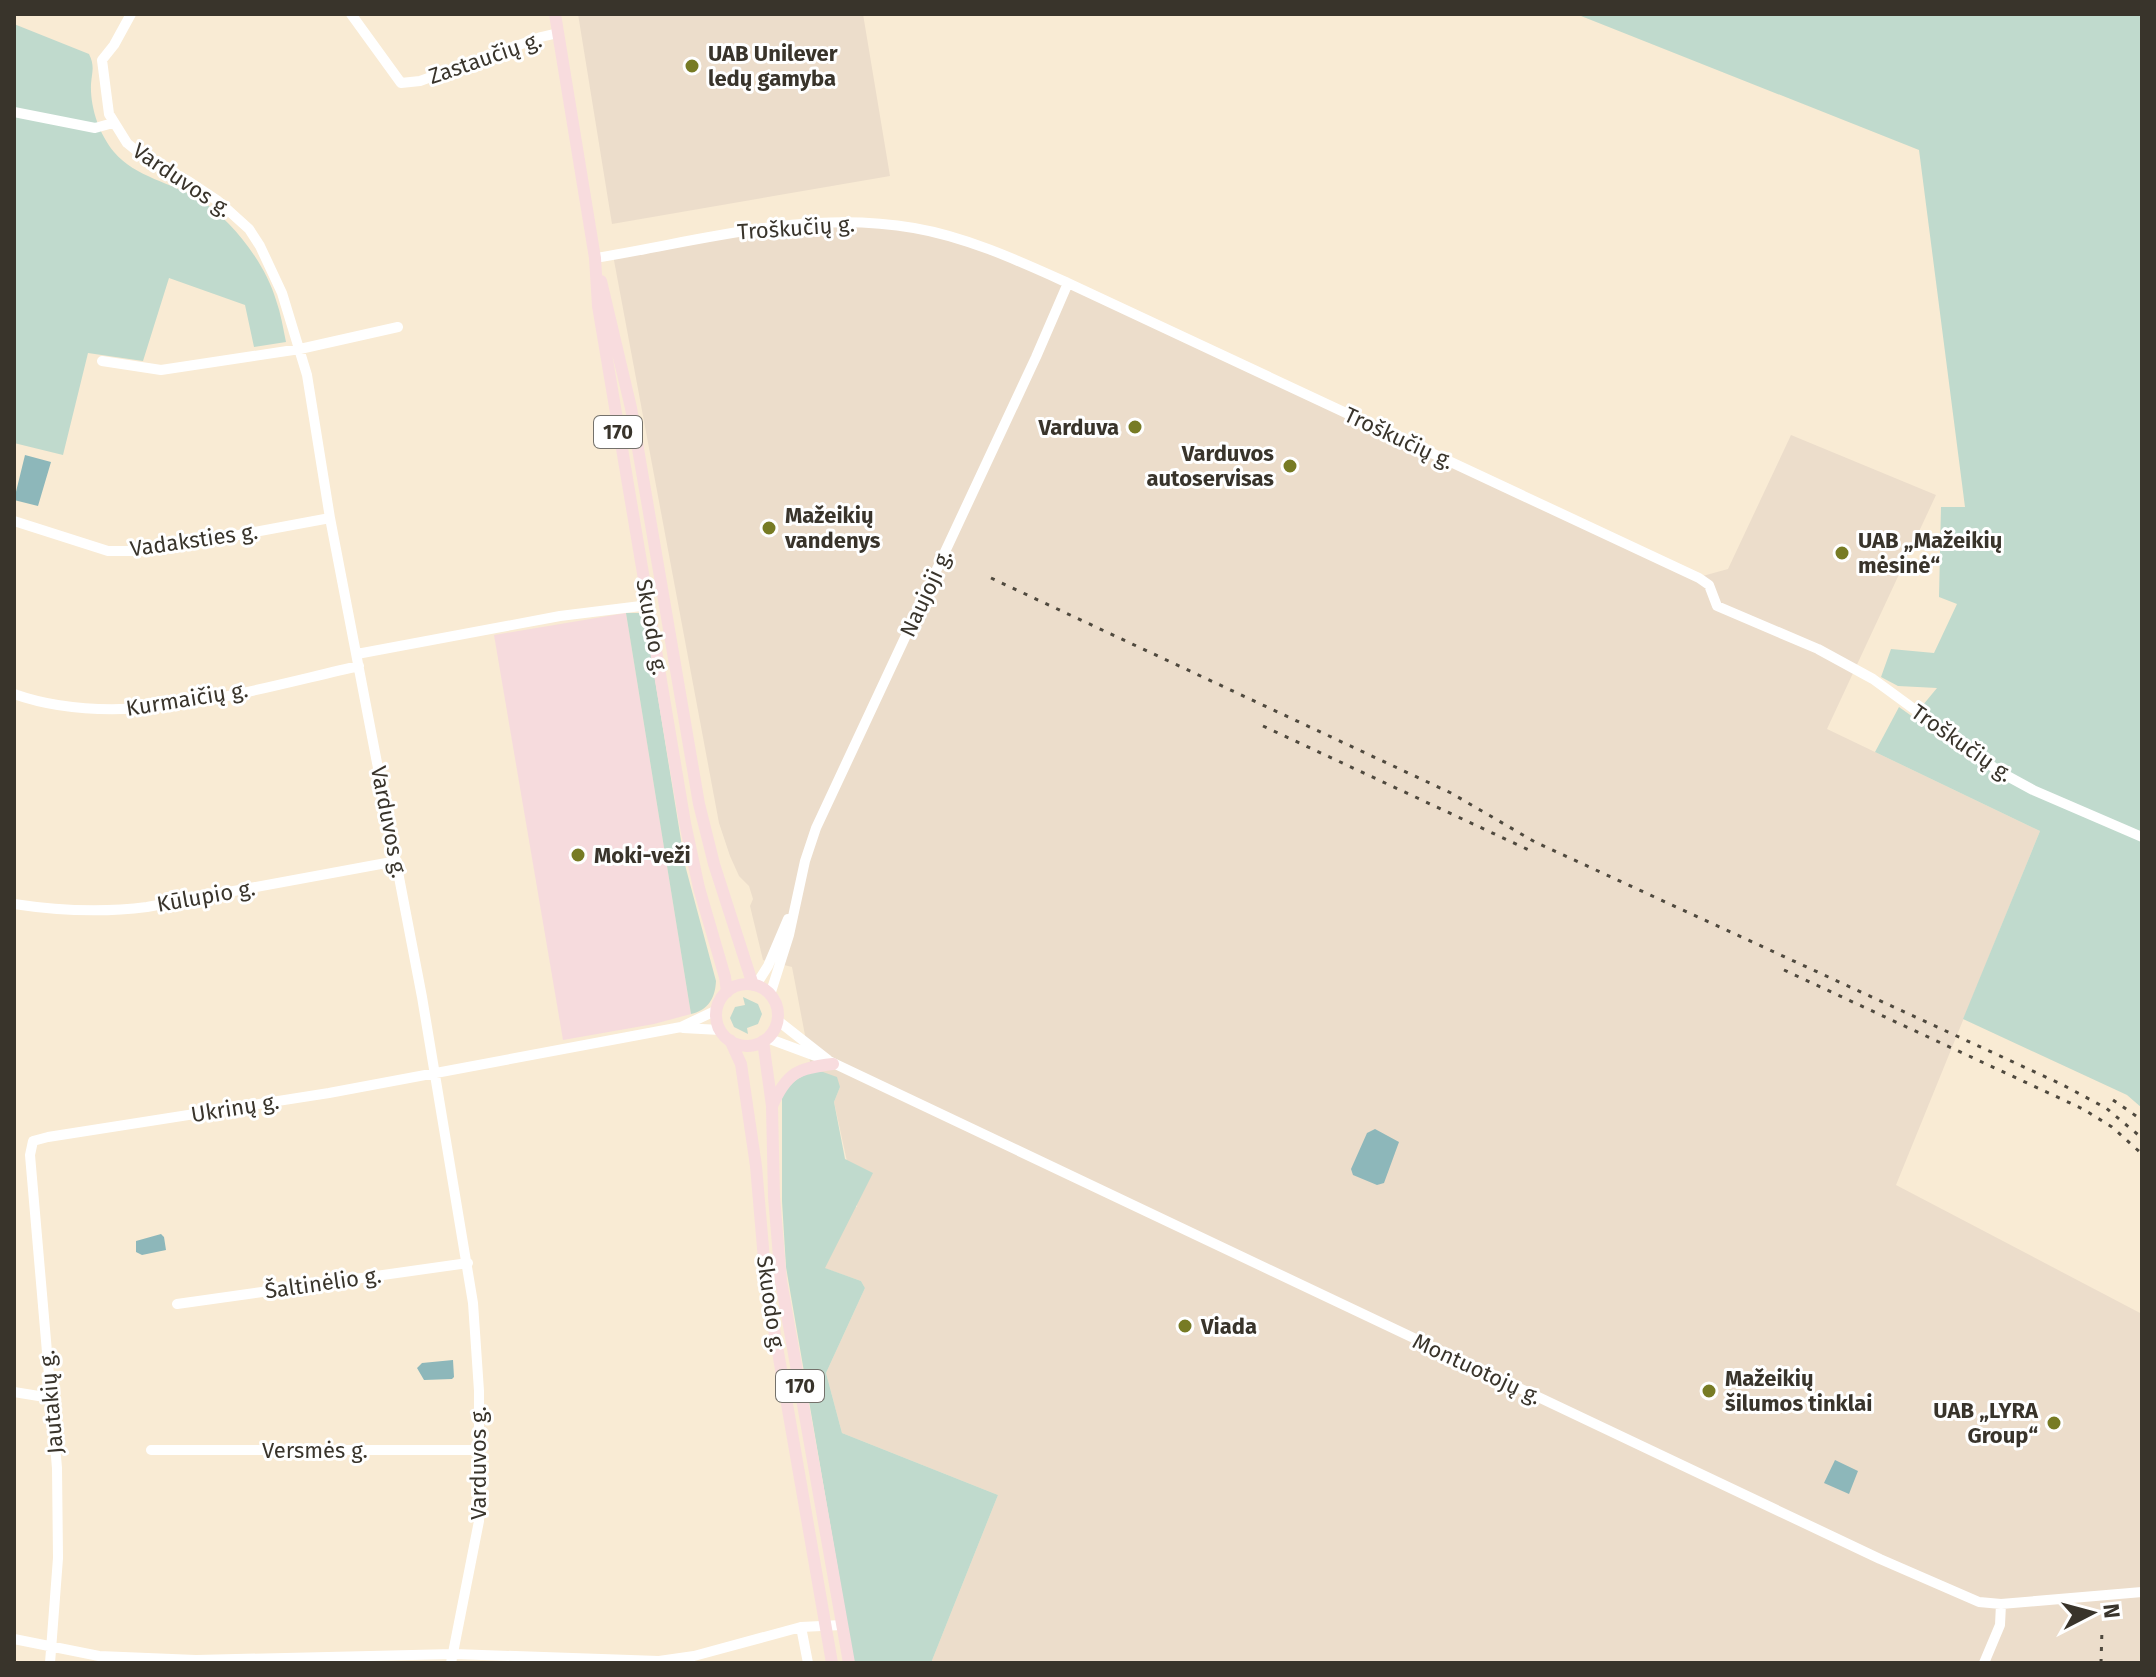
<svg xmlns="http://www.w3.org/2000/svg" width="2156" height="1677" font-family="'Fira Sans',sans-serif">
<rect width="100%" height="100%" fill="#f9ebd4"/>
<path fill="#f6dbdd" d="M626,613L691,1014L654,1024L563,1040L494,635Z"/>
<path fill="#ecddcb" d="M578,14H863L890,176L612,224Z
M884,224L982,247L1699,577L1728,569L1791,435L1936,495L1827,729L2040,831L1896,1185L2142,1314V1663H931L998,1495L842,1433L826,1373L865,1288L861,1281L824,1268L854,1206L857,1207L834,1102L840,1087L812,1072L792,967L763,960L750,906L753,899L749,886L739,876L730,856L719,823L613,255L756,227Z"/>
<path fill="#c0dacd" d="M1576,14H2142V1108L2127,1095L1963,1019L2040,831L1875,752L1899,707L1913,717L1937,688L1898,686L1881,677L1891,649L1934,653L1957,604L1939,597L1941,507H1965L1919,150Z
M14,24L89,54C95,66 92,72 91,84C90,107 99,134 114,152C135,177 172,183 199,199C232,220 265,263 276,300C281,314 283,328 286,342L254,347L245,305L169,278L143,361L88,353L63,455L14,443Z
M626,613H639L646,624L685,865L716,981C715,999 708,1010 691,1014Z
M743,997L758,1004L762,1014L758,1024L747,1028L748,1034L734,1027L730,1018L735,1007L745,1005Z
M812,1072H823L837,1077L840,1087L834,1102L845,1159L873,1173L825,1268L861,1281L865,1288L826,1373L842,1433L998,1495L931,1663H854L786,1267L782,1201V1098C788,1084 798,1077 812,1072Z"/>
<path fill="#8db7ba" d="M25,455L51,462L38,506L14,500Z
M1375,1129L1399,1142L1384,1183L1377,1185L1353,1175L1351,1169L1367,1133Z
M161,1234L164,1237L166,1250L142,1255L136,1252V1241Z
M453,1360L454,1377L452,1379L424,1380L417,1368L422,1363Z
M1835,1460L1858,1471L1849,1494L1824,1483Z"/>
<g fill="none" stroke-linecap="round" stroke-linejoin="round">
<path stroke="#fff" stroke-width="10" d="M131,14L114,45L102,60L109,114L127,143L149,161L188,181L218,201L249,229L260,246L282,293L307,375L330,518L422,997L473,1303L479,1391V1521L451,1663
M351,14L401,83L420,81L541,37L558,33
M14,112L95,128L113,123
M595,258C701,241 805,209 914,228C967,237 1019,261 1068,283L1699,578L1709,585L1717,606L1818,649L1873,679L2000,772L2033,790L2142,837
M102,361L161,370L300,349L398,327
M14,521L108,551H152L330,518
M357,654L560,616L649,605
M14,694C121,732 251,690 359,666
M14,904C60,911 101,913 147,907L397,861
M756,985L768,966L788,919
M770,995L789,935L805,861L816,828L1036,357L1068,283
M777,1020L828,1060
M683,1028L720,1030
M767,1038L829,1061L1880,1559L1979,1602L2001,1604L2142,1592
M177,1304L468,1263
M14,1392L51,1398
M151,1450H480
M801,1627L808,1663
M14,1639L99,1656L196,1660L454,1654L659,1661L694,1656L801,1627L842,1625
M50,1663L58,1558L57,1468L30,1155L33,1141L48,1137L329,1093L681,1027L717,1010
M1984,1663L2000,1625L2001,1604"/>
<path stroke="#f8dcde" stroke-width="12" d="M555,14L595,258L598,306L685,823L699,888L725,977L727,992
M601,281L631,408L699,804L714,864L753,985
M716 1015a31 31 0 1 1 62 0a31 31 0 1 1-62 0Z
M730,1040L741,1064L756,1166L766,1283L832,1663
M763,1041L772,1106L774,1197L781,1281L849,1663
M772,1106C787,1072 798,1068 833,1064"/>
<path stroke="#4f493e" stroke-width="3" stroke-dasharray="4 8" stroke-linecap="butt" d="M991,578L1451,793L1535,842L2061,1084L2106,1108L2142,1138
M1263,726L1531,851
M1784,970L2083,1109L2112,1127L2142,1154
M2113,1100L2142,1120
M2101,1663L2102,1629"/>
</g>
<g fill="#777b24" stroke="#fff" stroke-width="3">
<circle cx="692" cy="66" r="8"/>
<circle cx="1135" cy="427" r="8"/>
<circle cx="1290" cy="466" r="8"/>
<circle cx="769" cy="528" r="8"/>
<circle cx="1842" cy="553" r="8"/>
<circle cx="578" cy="855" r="8"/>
<circle cx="1185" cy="1326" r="8"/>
<circle cx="1709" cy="1391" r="8"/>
<circle cx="2054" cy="1423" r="8"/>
</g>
<g text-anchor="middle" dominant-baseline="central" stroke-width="6" stroke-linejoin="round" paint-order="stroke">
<g fill="#fff" stroke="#74716b" stroke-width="2">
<rect x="594" y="416" width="48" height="32" rx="6"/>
<rect x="776" y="1370" width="48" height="32" rx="6"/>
</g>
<g font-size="20" font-weight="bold" fill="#39342b">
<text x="618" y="432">170</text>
<text x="800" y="1386">170</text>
</g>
<g font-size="22" font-weight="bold" fill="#39342b" stroke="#fff" text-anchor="start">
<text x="708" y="53">UAB Unilever<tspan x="708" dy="25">ledų gamyba</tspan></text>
<text x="1119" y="427" text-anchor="end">Varduva</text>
<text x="1274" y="453" text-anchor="end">Varduvos<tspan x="1274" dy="25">autoservisas</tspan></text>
<text x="785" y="515">Mažeikių<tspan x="785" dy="25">vandenys</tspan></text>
<text x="1858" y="540">UAB „Mažeikių<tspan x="1858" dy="25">mėsinė“</tspan></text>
<text x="594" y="855">Moki-veži</text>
<text x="1201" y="1326">Viada</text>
<text x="1725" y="1378">Mažeikių<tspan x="1725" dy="25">šilumos tinklai</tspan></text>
<text x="2038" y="1410" text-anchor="end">UAB „LYRA<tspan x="2038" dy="25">Group“</tspan></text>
</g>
<g font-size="22" fill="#39342b" stroke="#fff">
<text transform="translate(485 58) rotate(-19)">Zastaučių g.</text>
<text transform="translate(182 180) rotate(34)">Varduvos g.</text>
<text transform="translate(796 228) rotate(-4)">Troškučių g.</text>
<text transform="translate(1399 438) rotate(25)">Troškučių g.</text>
<text transform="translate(194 540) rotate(-8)">Vadaksties g.</text>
<text transform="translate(926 593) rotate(-65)">Naujoji g.</text>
<text transform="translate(652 627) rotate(80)">Skuodo g.</text>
<text transform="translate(187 699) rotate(-9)">Kurmaičių g.</text>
<text transform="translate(1962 743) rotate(35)">Troškučių g.</text>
<text transform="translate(389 822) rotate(79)">Varduvos g.</text>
<text transform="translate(206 896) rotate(-10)">Kūlupio g.</text>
<text transform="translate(235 1108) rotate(-9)">Ukrinų g.</text>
<text transform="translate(323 1283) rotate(-8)">Šaltinėlio g.</text>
<text transform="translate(771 1304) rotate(82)">Skuodo g.</text>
<text transform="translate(1477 1369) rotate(25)">Montuotojų g.</text>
<text transform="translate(51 1402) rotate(-95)">Jautakių g.</text>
<text x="315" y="1450">Versmės g.</text>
<text transform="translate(478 1463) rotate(-90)">Varduvos g.</text>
</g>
</g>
<rect width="2156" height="1677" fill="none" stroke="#39342b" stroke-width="32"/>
<g transform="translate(2092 1613) rotate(84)" stroke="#ffffff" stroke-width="6" paint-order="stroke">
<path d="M0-6L14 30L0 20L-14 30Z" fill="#39342b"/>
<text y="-12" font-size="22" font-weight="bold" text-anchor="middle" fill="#39342b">N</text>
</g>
</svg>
